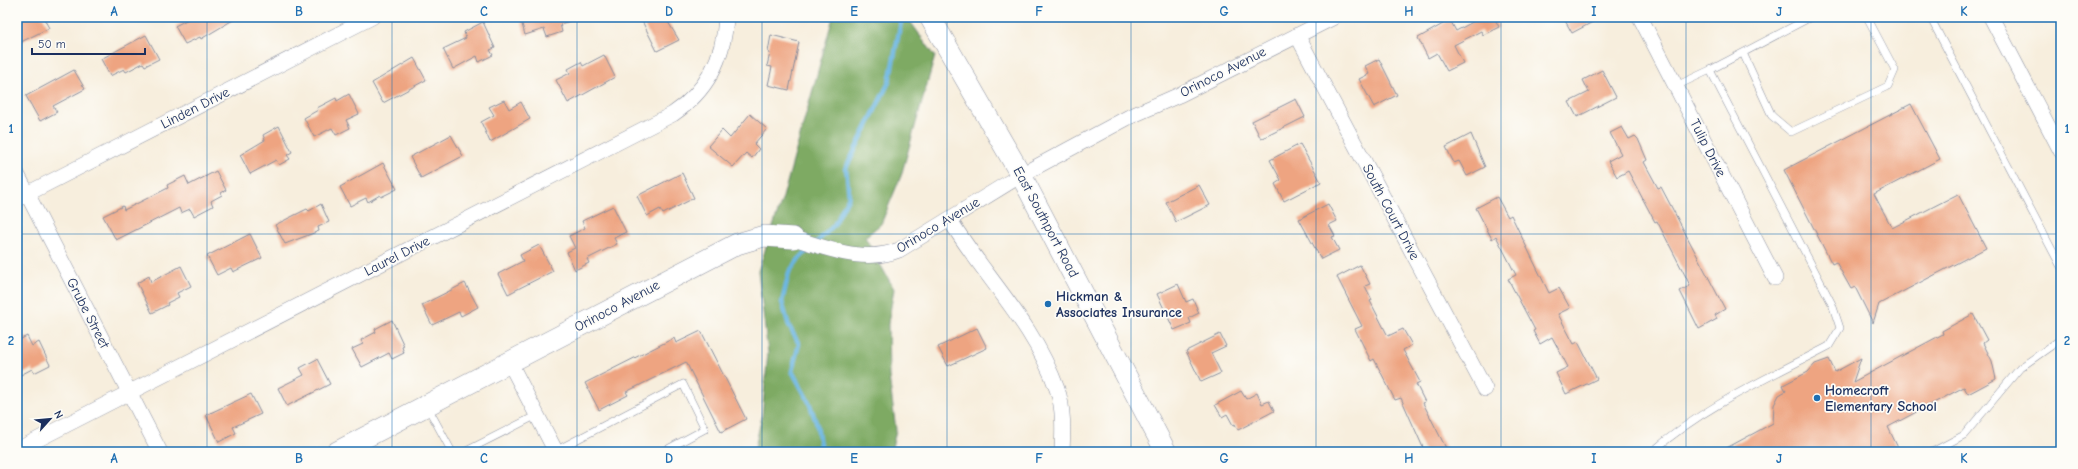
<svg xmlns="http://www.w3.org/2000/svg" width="2078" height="469" font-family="'Comic Neue',sans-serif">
<rect width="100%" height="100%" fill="#fdfcf7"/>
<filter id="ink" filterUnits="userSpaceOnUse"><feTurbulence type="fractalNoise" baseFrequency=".025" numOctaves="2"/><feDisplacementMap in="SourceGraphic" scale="8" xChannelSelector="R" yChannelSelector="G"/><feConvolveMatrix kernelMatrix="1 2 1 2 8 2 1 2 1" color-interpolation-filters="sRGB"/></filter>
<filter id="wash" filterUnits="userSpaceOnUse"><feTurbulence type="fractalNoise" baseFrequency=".012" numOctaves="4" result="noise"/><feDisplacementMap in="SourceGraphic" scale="16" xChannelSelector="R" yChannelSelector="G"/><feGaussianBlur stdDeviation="0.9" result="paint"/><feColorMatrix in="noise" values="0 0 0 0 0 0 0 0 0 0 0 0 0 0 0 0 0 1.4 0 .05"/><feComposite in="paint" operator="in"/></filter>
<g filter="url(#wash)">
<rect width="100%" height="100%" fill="#f7eedd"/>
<path fill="#7eaa63" stroke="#4c6c60" d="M833,17H907L935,56L901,176L881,224L865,237L894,289L888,324L889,376L896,430L891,452H754L762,416L768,353L758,271L783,197Z"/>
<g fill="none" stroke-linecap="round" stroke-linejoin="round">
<path stroke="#69b5e2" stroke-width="4.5" d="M817,242L834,225L849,196L846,168L889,82L902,17
M811,247L799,259L789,272L782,302L789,326L799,344L792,371L809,402L817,425L821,452"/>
</g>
<g id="blocks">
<path fill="#eea481" d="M17,17H43L49,28L17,44Z
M192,17H238L201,39L200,37L185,44L175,26Z
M520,17H573V20L560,24L562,32L547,37L544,29L525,35Z
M640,17H665L679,40L657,51Z
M1482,17H1494L1499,27L1483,35L1481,31L1454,45L1463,63L1447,71L1437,53L1428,58L1418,38L1450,20L1456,31Z
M1563,17H1602L1572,33Z
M483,22L495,48L490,50L493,55L479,62L477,56L453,69L443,49L466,38L464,32Z
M146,35L159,59L145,66L143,63L126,72L124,69L110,76L101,59Z
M771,35L799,42L789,90L768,85L772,67L767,66L770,53L768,52Z
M604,55L615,77L568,103L556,80L570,73L568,69L581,62L583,66Z
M414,58L426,80L383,103L372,83Z
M1379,59L1397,95L1374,107L1359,79L1369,74L1365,66Z
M74,70L85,89L53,106L57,112L40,121L26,96Z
M1602,70L1616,97L1577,117L1569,102L1589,92L1583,80Z
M349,94L359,114L346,120L350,128L336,135L332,128L314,137L304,118L318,110L317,108L336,98L337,101Z
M1296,99L1305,117L1261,139L1252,121Z
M504,100L509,109L521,102L530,119L490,142L481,122L494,115L489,107Z
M1911,104L1940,159L1874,194L1892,228L1958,194L1986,248L1879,304L1873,323L1855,287L1851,289L1836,262L1832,264L1784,170Z
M750,114L767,129L754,144L759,149L752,158L746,153L733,167L708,146L722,130L730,138Z
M279,126L292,152L287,155L290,159L279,165L276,160L250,174L240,155L265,140L263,135Z
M1622,127L1629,139L1635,136L1638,139L1647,160L1644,162L1658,188L1661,187L1725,309L1715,315L1717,319L1699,329L1680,291L1690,286L1687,279L1657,221L1655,222L1628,171L1617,177L1608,161L1621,154L1610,133Z
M1471,134L1485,167L1467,176L1459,161L1454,163L1446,147Z
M451,135L463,156L421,178L410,157Z
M1300,144L1321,182L1284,201L1275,184L1281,180L1270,160Z
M383,163L397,189L381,197L380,195L368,202L366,198L350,206L340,187Z
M216,171L226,190L221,193L222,195L211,201L213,206L194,216L190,209L181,213L179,208L116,240L103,216L123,206L124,210L168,188L167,185L185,176L189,185Z
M682,173L694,198L663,214L660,209L647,216L637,196Z
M1199,185L1210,205L1176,222L1166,202Z
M1497,197L1508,217L1511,215L1549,293L1559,288L1570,308L1558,314L1574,344L1578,342L1597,379L1566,394L1556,373L1568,367L1552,337L1540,344L1533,331L1535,330L1508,279L1516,275L1496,236L1492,239L1476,208Z
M321,204L329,222L318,227L319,231L285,244L275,225L307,209L309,211Z
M1328,204L1337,221L1329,225L1335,236L1332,237L1339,250L1321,259L1299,219Z
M613,206L626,232L614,238L617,244L587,259L589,263L575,270L567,252L575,248L569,236L585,228L582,221Z
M250,234L262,258L233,272L231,268L217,275L207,256Z
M539,245L553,271L508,294L498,274L523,261L520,255Z
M1360,265L1370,284L1365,286L1372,300L1370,301L1388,336L1403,329L1412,345L1403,350L1420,382L1416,384L1425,402L1423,403L1448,452H1425L1401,398L1395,400L1374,359L1371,361L1355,329L1362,326L1337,277Z
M181,266L191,286L177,293L179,297L167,303L168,305L152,313L137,283L149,276L151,282Z
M465,283L478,307L461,316L459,312L432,325L422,305Z
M1178,284L1186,302L1193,299L1199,313L1189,318L1191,323L1174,330L1157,294Z
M1973,314L1987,340L1983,343L1992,361L1996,379L1968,394L1964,387L1888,427L1900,452H1719L1773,423L1774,405L1779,395L1786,391L1783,385L1808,372L1815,364L1829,359L1835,372L1861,358L1853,382L1943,334L1942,331Z
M392,320L404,346L402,347L404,353L392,359L389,353L362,367L352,349L363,344L361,340L376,332L375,329Z
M977,328L987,348L948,366L938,347Z
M701,331L746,419L721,432L686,362L626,392L628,395L599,410L585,383L674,338L676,343Z
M1220,334L1226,346L1211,353L1221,373L1201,382L1186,351Z
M27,336L32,346L39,342L50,365L34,373L32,369L17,377V341Z
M317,359L330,384L287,406L278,388L304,375L300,368Z
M1241,391L1246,399L1257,393L1262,404L1269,401L1274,411L1238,430L1235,424L1233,425L1227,414L1222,417L1215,405Z
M251,394L261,414L233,427L236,433L219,442L206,415Z"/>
</g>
</g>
<g filter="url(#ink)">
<use href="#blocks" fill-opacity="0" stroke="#898e9e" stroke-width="1"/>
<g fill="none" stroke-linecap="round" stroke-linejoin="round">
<g stroke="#898e9e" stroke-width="8">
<path id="lane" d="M1930,17L2061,267
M1743,53L1772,116L1791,132L1888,86L1895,70L1867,17
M1676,86L1710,70
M427,406L452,452
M555,451L683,384L705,429L662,452
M464,452L537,415
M1652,452C1704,406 1768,378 1829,346L1840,328L1832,304L1710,70L1811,17
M1932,452L1964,435L2020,368L2061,339"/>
</g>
<g stroke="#898e9e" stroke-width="16">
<path id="street" d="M1640,17L1775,278
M1991,17L2061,151
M1297,35L1485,389
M17,174L160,452
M17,199L372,17
M950,220C985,278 1033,322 1057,389C1064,408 1063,432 1062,452
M793,238C828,248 863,264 899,250L1021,175L1129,117L1179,95L1334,17
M510,363L556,452
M17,450L673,114C707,91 724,57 726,17"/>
</g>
<g stroke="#898e9e" stroke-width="22">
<path id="secondary" d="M930,17L1021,175L1166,452
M337,452L737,244L764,236L793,238"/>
</g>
<use href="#lane" stroke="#fff" stroke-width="7"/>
<use href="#street" stroke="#fff" stroke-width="15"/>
<use href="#secondary" stroke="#fff" stroke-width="21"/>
</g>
</g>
<path fill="none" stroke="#1f6fb2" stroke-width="1" stroke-opacity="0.55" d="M207,17V452M392,17V452M577,17V452M762,17V452M947,17V452M1131,17V452M1316,17V452M1501,17V452M1686,17V452M1871,17V452M17,234H2061"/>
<g fill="#1f6fb2" stroke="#fdfcf7" stroke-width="1.5">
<circle cx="1048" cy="304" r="4"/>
<circle cx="1817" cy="398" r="4"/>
</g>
<g text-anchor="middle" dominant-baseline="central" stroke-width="3.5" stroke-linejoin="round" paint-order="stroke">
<g font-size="14" fill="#1b2f5e" stroke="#fdfcf7">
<text transform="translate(1223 72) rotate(-27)">Orinoco Avenue</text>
<text transform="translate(195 108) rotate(-27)">Linden Drive</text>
<text transform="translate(1708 148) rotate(63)">Tulip Drive</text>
<text transform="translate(1391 212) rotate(62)">South Court Drive</text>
<text transform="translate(1046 222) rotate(62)">East Southport Road</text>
<text transform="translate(938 225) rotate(-31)">Orinoco Avenue</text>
<text transform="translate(397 256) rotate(-27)">Laurel Drive</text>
<text transform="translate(617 306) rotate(-28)">Orinoco Avenue</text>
<text transform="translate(88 313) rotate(63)">Grube Street</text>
</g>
<g font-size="14" font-weight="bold" fill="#1b2f5e" stroke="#fdfcf7" text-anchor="start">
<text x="1056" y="296">Hickman &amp;<tspan x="1056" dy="16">Associates Insurance</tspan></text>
<text x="1825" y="390">Homecroft<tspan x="1825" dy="16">Elementary School</tspan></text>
</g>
</g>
<rect width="2078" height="469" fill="none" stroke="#fdfcf7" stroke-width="44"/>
<g transform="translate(50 419) rotate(63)" stroke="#fdfcf7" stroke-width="3" paint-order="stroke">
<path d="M0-3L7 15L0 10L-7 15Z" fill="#1b2f5e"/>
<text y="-6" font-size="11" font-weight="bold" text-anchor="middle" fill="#1b2f5e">N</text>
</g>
<path d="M32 48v6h113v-6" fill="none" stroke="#1b2f5e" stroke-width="2"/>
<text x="38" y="48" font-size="12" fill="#1b2f5e" stroke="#fdfcf7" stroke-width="3" paint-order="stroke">50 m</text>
<rect x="22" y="22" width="2034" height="425" fill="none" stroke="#1f6fb2" stroke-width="1.5"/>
<g font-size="13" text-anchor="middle" font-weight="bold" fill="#1f6fb2">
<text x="114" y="16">A</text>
<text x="299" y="16">B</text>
<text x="484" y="16">C</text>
<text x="669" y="16">D</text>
<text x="854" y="16">E</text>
<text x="1039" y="16">F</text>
<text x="1224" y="16">G</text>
<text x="1409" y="16">H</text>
<text x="1594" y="16">I</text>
<text x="1779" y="16">J</text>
<text x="1964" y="16">K</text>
<text x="11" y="133">1</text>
<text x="2067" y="133">1</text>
<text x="11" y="345">2</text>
<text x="2067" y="345">2</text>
<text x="114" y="463">A</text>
<text x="299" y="463">B</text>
<text x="484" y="463">C</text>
<text x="669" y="463">D</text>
<text x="854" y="463">E</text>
<text x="1039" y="463">F</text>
<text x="1224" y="463">G</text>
<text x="1409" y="463">H</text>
<text x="1594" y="463">I</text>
<text x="1779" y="463">J</text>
<text x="1964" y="463">K</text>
</g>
</svg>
